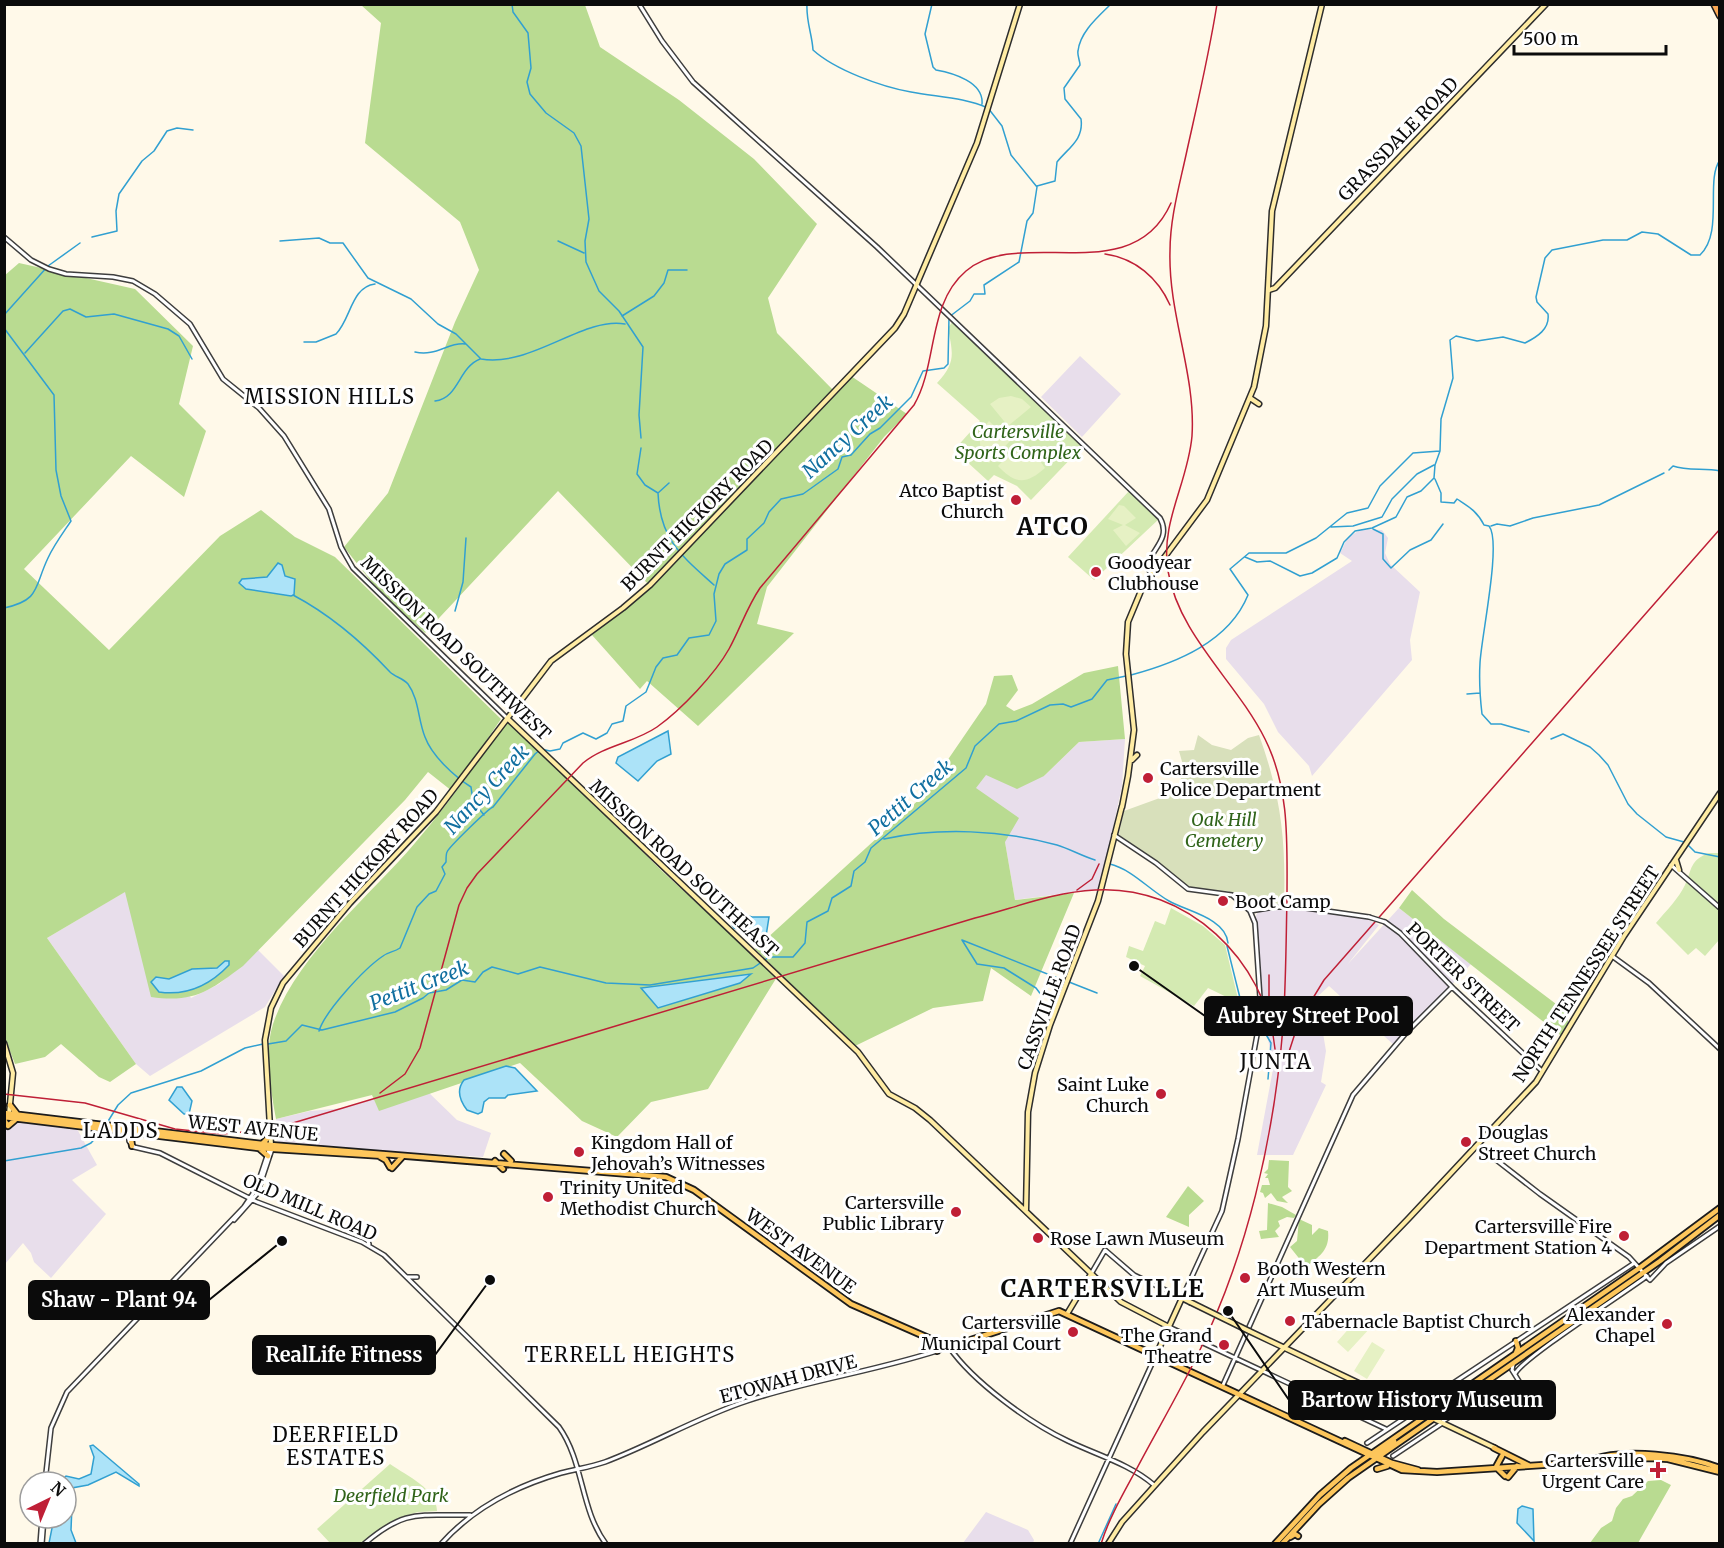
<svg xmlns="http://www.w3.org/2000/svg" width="1724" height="1548" font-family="Merriweather,serif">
<rect width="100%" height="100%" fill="#fff9e9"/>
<path fill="#e8deeb" d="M1080,356L1121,394L1082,437L1041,397Z
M1362,529L1382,530L1388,538L1385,553L1390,564L1420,592L1410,640L1412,660L1312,776L1309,766L1278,732L1264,704L1226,659V648L1231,640L1352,561L1340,553L1348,537Z
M1125,739L1122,786L1100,889L1015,900L1005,842L975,788L986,774L1044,776L1079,742Z
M126,891L191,998L219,984L258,950L284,976L265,1007L150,1076L136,1064L47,938Z
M1399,908L1471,964L1395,1046L1329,986L1317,997L1326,1051L1321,1082L1326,1085L1293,1155H1257L1273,1069L1260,990L1256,915L1260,909L1313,911L1367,919L1379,925L1347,965Z
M424,1084L425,1089L457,1120L491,1133L483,1157L367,1150L279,1142L276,1139V1119L310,1111L344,1108Z
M5,1121L77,1129L97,1165L72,1180L106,1214L51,1278L34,1262L31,1253L23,1243L5,1264Z
M986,1512L1028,1530L1034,1540L1033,1543H963Z"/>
<path fill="#d4eab2" d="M953,321L1082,447L1031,500L1017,486L994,475L988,481L954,450L980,421L937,383C956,363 953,354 948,328Z
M1129,491L1159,519L1094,580L1068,557Z
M1709,853H1719V940L1705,956L1696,948L1688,955L1656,923C1666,911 1679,898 1685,885C1692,869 1690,860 1709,853Z
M1171,908L1203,926L1225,945L1239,1003L1208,988L1194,1006L1140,976L1145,966L1126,957L1129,946L1143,951L1155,921L1165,925Z
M390,1464C407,1476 437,1489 437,1511L418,1512L398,1518L361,1543H330L317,1529Z"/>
<path fill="#b9db91" d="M361,5H585L600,47L679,100L754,159L817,224L768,298L777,333L835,392L851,376L907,414L884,437L767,587L757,624L794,633L698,726L647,681L640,689L592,635L649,585L558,491L425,633L381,594L344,547L388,493L455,322L479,270L460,222L365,143L381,23Z
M19,263L135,289L193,346L179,404L206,431L184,497L131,456L24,569L109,650L220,536L261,510L295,537L335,557L501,719L452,791L428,772L405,800L243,966C209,991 195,1003 151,997L125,892L47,938L136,1064L110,1082L99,1077L61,1044L45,1057L15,1064L5,1038L4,276Z
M1118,666L1125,739L1079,742L1044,776L1017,789L986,775L976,788L1019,818L1005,842L1015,900L1074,893L1031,996L991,968L983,1001L933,1008L855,1046L755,949L923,796L986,704L994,676L1012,675L1018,690L1006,706L1014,711L1032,704L1084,673Z
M507,718L663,872L777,977L708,1089L651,1102L617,1137L582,1121L520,1063L379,1111L372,1095L276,1119C271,1092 264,1051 273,1024C296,956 369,897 415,843C449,803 479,761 507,718Z
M1412,890L1444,919L1564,1010L1570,1027L1564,1038L1399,908Z
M1269,1160L1289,1161L1288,1187L1292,1191L1282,1197L1288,1203L1277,1201L1271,1193L1265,1198L1263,1193L1260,1192L1262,1185H1270L1268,1178H1265L1268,1174L1264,1173L1268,1169Z
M1188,1186L1204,1201L1189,1215V1227L1166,1217Z
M1268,1203L1282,1207L1296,1215L1294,1218L1287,1217L1278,1221L1280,1226L1275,1231L1279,1237L1261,1239L1259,1231L1267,1230Z
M1299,1219L1312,1225V1235L1319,1228L1328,1231C1330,1250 1320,1256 1306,1267L1290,1247L1297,1241Z
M1661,1480L1671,1485L1638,1543H1590L1601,1528L1612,1521L1616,1508L1623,1499L1632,1496L1648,1481Z"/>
<path fill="#d8e0bb" d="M1198,735L1212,745L1231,750L1248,738L1259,735C1281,796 1286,840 1284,904L1249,907L1228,891L1194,890L1182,884L1162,865L1120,837L1119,833L1124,811L1179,791L1183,765L1179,751L1194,750Z"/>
<path fill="#e6f1c4" d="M1011,396L1022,399L1031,407L1008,426L990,404L999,398Z
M989,421L1010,441L989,463C977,449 977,434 989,421Z
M1021,442L1033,451L1045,468C1026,485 1015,484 998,466Z
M1119,505L1124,506L1136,518L1125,525L1140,533L1126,546L1113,530L1123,525L1108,519Z
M1359,1317L1371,1327L1348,1352L1337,1342Z
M1372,1342L1385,1350L1367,1379L1354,1371Z"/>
<path fill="#ace3f8" stroke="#31a0d1" stroke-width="1.5" d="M278,563L282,565L285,576L295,579L294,595L291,596L246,589L239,583L242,579L267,577Z
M668,731L671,754L657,761L638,781L616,763L618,757Z
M733,911L752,917H769L766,936L760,941L746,931L734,928L729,920Z
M225,961H229V965C210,985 186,996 159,992L151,982L156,977L169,979L192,969L217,968Z
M751,974L740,983L658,1008L641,988Z
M506,1066L515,1068L537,1091L508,1095L505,1098H489L484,1102L482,1112L478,1114L467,1110C460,1101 456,1090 464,1080Z
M177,1087H182L192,1101L189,1114H184L169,1100Z
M93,1445L139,1484V1486L116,1472L88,1485L66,1489V1482L62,1480L66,1476L79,1479L91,1474L94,1457L90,1446Z
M66,1501L72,1506L71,1530L76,1543H49L54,1518H66Z
M1522,1506L1533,1509L1534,1541L1517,1523L1518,1509Z"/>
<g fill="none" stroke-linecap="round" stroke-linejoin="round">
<path stroke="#31a0d1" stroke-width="1.5" d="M512,4L513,12L528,33L531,68L527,82L530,94L546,113L574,133L581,146L589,219L585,241L586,262L599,291L619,311L643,347L639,415L641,438
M807,4C806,21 812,34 813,50C835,70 882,87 911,92C936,97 964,97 988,108L1002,126L1011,155L1037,187
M932,4L925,34L933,67L936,70C953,73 984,82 982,104
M1037,186L1055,181L1057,162C1068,148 1084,140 1081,119L1065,99L1064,88L1080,65C1080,61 1077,55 1078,51C1080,32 1098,17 1111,4
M92,237L117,231L116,211L119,194L142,161L154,151L167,131L177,128L193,130
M280,241L319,238L330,243H343L368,278L411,299L438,324L456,334L481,359C530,368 584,316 625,324
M558,241L584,253
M4,315L48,266L80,243
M622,316L654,296L664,283L668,270H687
M4,328L54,395L56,470L61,496L71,521C63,533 54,545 48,558C34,587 41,600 4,608
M304,342H316L336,334C351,319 351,287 375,284
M415,352C436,357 448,342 465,344
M25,353L63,311L70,309L86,317L114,314L168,329L179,336L192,359
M435,401C459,398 458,368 480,359
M641,448L637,474L645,485L658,493
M1669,470L1673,466C1687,471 1704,468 1720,471
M1435,479L1441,493V502L1454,503L1457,499C1469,507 1477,511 1484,525L1489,526C1502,542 1481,638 1480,663C1479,680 1480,697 1482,714L1491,724H1501L1529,732
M669,483L658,493C660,540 682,556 714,585
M1491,526L1497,524L1510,526L1533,518L1599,505L1664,473
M1331,527L1353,526L1382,517L1392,499L1417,474L1434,465
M1373,529L1383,534V559L1391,568L1410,550L1431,540L1443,524
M1245,557L1257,562L1270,561L1300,576L1312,573L1337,558L1344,542L1355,531L1372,528L1396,517L1407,497L1421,491L1434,478L1435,465L1440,451L1441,419L1453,378L1450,340L1456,336L1477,341L1503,337L1525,343C1537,337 1550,329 1548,314L1537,302L1536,297L1545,258L1552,250L1603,240H1627L1642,232L1658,234L1691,255H1700C1724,233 1705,180 1720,160
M293,595C329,614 362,642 390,672C395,677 403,678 408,684C419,699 418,720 425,737C432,756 454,776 471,787L473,801L484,815
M455,611L463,582L466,538
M1131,675C1176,663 1229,642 1248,595L1230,569L1249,553H1286L1316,538L1347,513L1368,508L1380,486L1413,453L1440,451
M1467,694L1480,693
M1551,739L1563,734L1590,747L1599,755L1608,765L1628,804L1637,814L1666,837L1684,842
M884,839C940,827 1002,830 1057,845C1070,849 1082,856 1095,860
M1688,845L1695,852L1720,857
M1110,864C1133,870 1148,889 1169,901C1186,911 1226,918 1228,943
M1227,946L1242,1006L1258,1022
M1069,982L1097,993
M1042,996L1036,988L1004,968L977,964L962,940L1065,981
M1042,999L1038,1010L1042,1018
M1261,1026L1271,1043L1268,1079
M319,1031C325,1011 365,968 383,956C388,952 394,952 400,948L417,907L429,894L436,891L445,874L442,867L446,862C446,859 446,854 447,852C449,847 489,808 493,807L535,754L541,749L550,751L560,749L563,743L583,733L596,739L607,733L612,724L623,721L626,706L646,692L656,667L663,658L677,655L689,638L709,635L716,621L714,594L719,574L725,564L747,550V539L764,523L769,512L781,499L803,494L838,469L842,457L851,455L870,434L880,428L911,397L923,371L944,368L948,364L949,317L970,301L974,294H985L984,285L1019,262L1027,221L1033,213L1037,187
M268,1044L286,1041L302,1025L322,1030L395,1012L423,998L429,993L446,990L462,980L475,982L483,972L492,967L518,974L540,967L606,983L650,985L753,968L769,957H793L805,943L807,922L828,911L832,898L851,886L854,871L865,862L871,848L966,768L975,746L999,724L1016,721L1050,705L1063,704L1071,707L1092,699L1107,680L1126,676
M107,1123L118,1105L131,1093L201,1071L245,1048L263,1044
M4,1161L81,1148L91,1143L103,1130
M1098,1544L1116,1504"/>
<g stroke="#3e3e3e" stroke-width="6">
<path id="tertiary" d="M639,4L662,41L693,82L877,247L1160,518C1171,538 1153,548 1147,565L1152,577
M4,237L31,260L49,269L66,274L113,277L133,281L155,294L190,324L223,379L259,408L284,436L329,509L341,547L353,568L507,718
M1671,865L1720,908
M1299,907L1369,917
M1250,911L1275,907
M1385,922L1400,933L1454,989L1542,1071
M1612,956L1649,983L1720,1049
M129,1133V1141L134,1147L160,1153L257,1202L362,1242L384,1255L559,1427C584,1462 580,1509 606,1544
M1477,1145L1540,1194L1629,1257L1650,1280L1666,1263L1720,1226
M234,1220L257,1194L272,1149
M366,1236L369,1244
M1091,1274L1105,1250L1134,1275L1182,1298L1222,1211L1238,1139L1261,1013L1255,923L1250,911L1232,895L1188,889L1156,863L1114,835
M407,1277H417
M1169,1327L1386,1429
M1513,1365L1512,1370L1522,1386
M1515,1374C1521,1359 1626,1292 1647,1276
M1223,1385L1353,1095L1406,1033L1452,987
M1414,1409L1633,1264
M1442,1422L1488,1390L1518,1383
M1367,1443L1415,1411
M1393,1456L1441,1424
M45,1482L51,1428L67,1392L244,1207L256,1189L270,1147
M40,1544L42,1518
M42,1544L44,1518
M364,1544C406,1508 420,1516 470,1515
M441,1544C473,1508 516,1486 561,1473C576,1469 591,1467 605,1462C653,1444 698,1417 747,1401C813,1379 883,1370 949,1347C973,1382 1030,1423 1068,1441C1097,1455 1130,1464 1154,1485
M1070,1544L1155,1357"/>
</g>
<g stroke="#2d2d2d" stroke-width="7">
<path id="secondary" d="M1269,290L1275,288L1546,4
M1250,398L1259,404
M1147,567L1155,569
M507,718L858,1052L889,1094L915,1108L930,1120L1121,1302L1169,1327
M1132,760L1137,755
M1128,776L1134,730L1126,654L1128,622L1143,586L1207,500L1254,387L1266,326L1272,211L1322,4
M1122,807L1128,776
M1676,860L1679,870
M4,1043L13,1073L9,1114
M271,1145L265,1040L271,1008L283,983L350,903L436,812L551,661L623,608L650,585L895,328L904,314L977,143L1020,4
M1026,1210L1028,1112L1035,1073L1050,1025L1098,901L1122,806
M1067,1314L1091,1274
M1249,1331L1495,1448
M1156,1355L1182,1298L1190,1302
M1409,1405L1423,1404V1414
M1108,1544L1122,1522L1203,1432L1409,1218L1536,1082L1624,936L1720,793"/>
</g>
<g stroke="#1c1c1c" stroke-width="8">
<path id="primary" d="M10,1105L17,1114
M4,1113L271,1145L666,1177L694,1190L851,1304L949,1347L1059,1311L1402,1470L1437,1472L1649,1458L1668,1459L1720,1472
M4,1117L258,1148L384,1156
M4,1120L8,1126L15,1120
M263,1143L271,1135
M132,1146L131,1139L137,1134
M260,1149L268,1156
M504,1154L511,1161
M379,1156L386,1160L390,1167
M495,1161L503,1169
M392,1168L402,1157
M934,1341L937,1351
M1516,1341L1518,1348L1516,1353
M1345,1441L1392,1463L1418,1470
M1494,1448L1528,1465
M1374,1455L1394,1441
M1591,1460C1625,1448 1686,1455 1720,1468
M1496,1467L1502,1456
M1496,1467L1505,1476
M1377,1469L1387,1466
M1508,1477L1517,1466
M1290,1537L1295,1534L1298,1536
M1275,1544L1320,1495L1351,1468L1638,1269L1720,1208
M1282,1544L1319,1504L1348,1478L1660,1261L1720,1215"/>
</g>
<g stroke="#1c1c1c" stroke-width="8">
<path id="trunk" d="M1714,4L1720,16"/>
</g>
<use href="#tertiary" stroke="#fff" stroke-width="3"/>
<use href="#secondary" stroke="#ffeca4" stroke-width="4"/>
<use href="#primary" stroke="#fdc65b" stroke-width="4.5"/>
<use href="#trunk" stroke="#fba854" stroke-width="5"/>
<path stroke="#bf1f36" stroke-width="1.5" d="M1105,254C1135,258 1158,278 1170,305
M1077,890L1092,879L1099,864
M1269,975V1005
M1286,1061L1299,1021L1324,980L1720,529
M380,1093L405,1074L420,1048L459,905L467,888L477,874L583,763C605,745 634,743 657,727C681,710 715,674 729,649C740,629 747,607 760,588L914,405C938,364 927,304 966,271C1020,225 1132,291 1171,203
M4,1094L85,1103L175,1129L222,1134L273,1129L975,918C1014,908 1054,892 1095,890C1186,884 1266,960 1275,1049
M1101,1544C1109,1518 1123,1494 1136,1470C1156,1432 1178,1395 1197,1356C1247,1256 1274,1138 1283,1027C1286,984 1286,941 1287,898C1287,843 1290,789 1265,739C1236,681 1179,636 1168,571C1160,522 1188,483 1192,436C1196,374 1168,314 1170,251C1170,219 1179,187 1186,155C1197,105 1209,55 1217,4"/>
<g stroke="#3e3e3e" stroke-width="6" stroke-linecap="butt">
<path id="tertiary-bridge" d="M1275,907H1299
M1369,917L1385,922"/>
</g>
<g stroke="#2d2d2d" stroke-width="7" stroke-linecap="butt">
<path id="secondary-bridge" d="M1190,1302L1249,1331"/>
</g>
<use href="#tertiary-bridge" stroke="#fff" stroke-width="3"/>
<use href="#secondary-bridge" stroke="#ffeca4" stroke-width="4"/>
</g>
<g fill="#bf1f36" stroke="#fff" stroke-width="2">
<circle cx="1016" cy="500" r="6"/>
<circle cx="1096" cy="572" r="6"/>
<circle cx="1148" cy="778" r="6"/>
<circle cx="1223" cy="901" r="6"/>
<circle cx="1161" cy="1094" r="6"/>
<circle cx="1466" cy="1142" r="6"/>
<circle cx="579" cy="1152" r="6"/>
<circle cx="548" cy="1197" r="6"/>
<circle cx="956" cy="1212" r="6"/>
<circle cx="1624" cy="1236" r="6"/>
<circle cx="1038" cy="1238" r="6"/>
<circle cx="1245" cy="1278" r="6"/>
<circle cx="1290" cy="1321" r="6"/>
<circle cx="1667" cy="1324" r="6"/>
<circle cx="1073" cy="1332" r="6"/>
<circle cx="1224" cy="1345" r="6"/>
<path d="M1655 1461h6v6h6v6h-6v6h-6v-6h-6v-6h6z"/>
</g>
<g text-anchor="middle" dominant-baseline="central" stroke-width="6" stroke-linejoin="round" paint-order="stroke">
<g font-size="18" fill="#0b0b0b" stroke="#fff">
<text transform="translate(1398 139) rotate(-46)">GRASSDALE ROAD</text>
<text transform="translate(697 515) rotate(-45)">BURNT HICKORY ROAD</text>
<text transform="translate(456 648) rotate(44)">MISSION ROAD SOUTHWEST</text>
<text transform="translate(366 868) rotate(-48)">BURNT HICKORY ROAD</text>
<text transform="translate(684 868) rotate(43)">MISSION ROAD SOUTHEAST</text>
<text transform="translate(1586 974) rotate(-57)">NORTH TENNESSEE STREET</text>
<text transform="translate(1463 977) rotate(44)">PORTER STREET</text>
<text transform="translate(1049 997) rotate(-70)">CASSVILLE ROAD</text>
<text transform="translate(253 1128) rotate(6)">WEST AVENUE</text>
<text transform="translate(310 1207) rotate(23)">OLD MILL ROAD</text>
<text transform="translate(801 1251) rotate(36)">WEST AVENUE</text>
<text transform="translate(788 1379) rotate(-15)">ETOWAH DRIVE</text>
</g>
<g font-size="18" font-style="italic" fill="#30641a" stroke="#fff">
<text x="1018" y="431">Cartersville<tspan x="1018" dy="21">Sports Complex</tspan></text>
<text x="1224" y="819">Oak Hill<tspan x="1224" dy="21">Cemetery</tspan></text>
<text x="391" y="1495">Deerfield Park</text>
</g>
<g font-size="18" fill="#0b0b0b" stroke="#fff" text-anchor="start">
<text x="1004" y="490" text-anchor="end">Atco Baptist<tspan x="1004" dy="21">Church</tspan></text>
<text x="1108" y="562">Goodyear<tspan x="1108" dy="21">Clubhouse</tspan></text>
<text x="1160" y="768">Cartersville<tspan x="1160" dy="21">Police Department</tspan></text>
<text x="1235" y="901">Boot Camp</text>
<text x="1149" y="1084" text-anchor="end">Saint Luke<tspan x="1149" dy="21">Church</tspan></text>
<text x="1478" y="1132">Douglas<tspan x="1478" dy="21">Street Church</tspan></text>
<text x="591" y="1142">Kingdom Hall of<tspan x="591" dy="21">Jehovah’s Witnesses</tspan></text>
<text x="560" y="1187">Trinity United<tspan x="560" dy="21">Methodist Church</tspan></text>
<text x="944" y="1202" text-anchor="end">Cartersville<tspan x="944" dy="21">Public Library</tspan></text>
<text x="1612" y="1226" text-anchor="end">Cartersville Fire<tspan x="1612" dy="21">Department Station 4</tspan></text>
<text x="1050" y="1238">Rose Lawn Museum</text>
<text x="1257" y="1268">Booth Western<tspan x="1257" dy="21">Art Museum</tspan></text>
<text x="1655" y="1314" text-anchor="end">Alexander<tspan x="1655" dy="21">Chapel</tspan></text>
<text x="1302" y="1321">Tabernacle Baptist Church</text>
<text x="1061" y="1322" text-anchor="end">Cartersville<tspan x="1061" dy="21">Municipal Court</tspan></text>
<text x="1212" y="1335" text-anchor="end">The Grand<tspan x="1212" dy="21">Theatre</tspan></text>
<text x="1644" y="1460" text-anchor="end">Cartersville<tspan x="1644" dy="21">Urgent Care</tspan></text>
</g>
<g font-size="20" letter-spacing="1.5" fill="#0b0b0b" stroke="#fff">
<text x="330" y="396">MISSION HILLS</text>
<text x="1276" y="1061">JUNTA</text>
<text x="121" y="1130">LADDS</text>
<text x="630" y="1354">TERRELL HEIGHTS</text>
<text x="336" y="1434">DEERFIELD<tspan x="336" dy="23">ESTATES</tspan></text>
</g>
<g font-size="20" font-style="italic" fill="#116fa0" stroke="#fff">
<text transform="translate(847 436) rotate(-42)">Nancy Creek</text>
<text transform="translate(486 789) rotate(-47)">Nancy Creek</text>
<text transform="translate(910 797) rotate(-41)">Pettit Creek</text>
<text transform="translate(419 985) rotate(-21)">Pettit Creek</text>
</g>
<g font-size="24" font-weight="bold" letter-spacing="1.5" fill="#0b0b0b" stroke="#fff">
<text x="1053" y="526">ATCO</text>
<text x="1103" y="1288">CARTERSVILLE</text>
</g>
</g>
<path fill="none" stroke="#0b0b0b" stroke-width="2" d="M1134 966L1205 1016M282 1241L209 1300M490 1280L435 1355M1228 1311L1289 1400"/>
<g fill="#0b0b0b" stroke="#fff" stroke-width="2">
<circle cx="1134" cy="966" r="6"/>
<circle cx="282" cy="1241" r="6"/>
<circle cx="490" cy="1280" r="6"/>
<circle cx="1228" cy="1311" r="6"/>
</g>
<g fill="#0b0b0b" stroke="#0b0b0b" stroke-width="2">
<rect x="1205" y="997" width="207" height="38" rx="6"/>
<rect x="29" y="1281" width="180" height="38" rx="6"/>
<rect x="253" y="1336" width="182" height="38" rx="6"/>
<rect x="1289" y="1381" width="266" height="38" rx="6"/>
</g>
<g font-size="20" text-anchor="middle" font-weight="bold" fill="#fff">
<text x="1308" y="1023">Aubrey Street Pool</text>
<text x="119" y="1307">Shaw - Plant 94</text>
<text x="344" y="1362">RealLife Fitness</text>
<text x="1422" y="1407">Bartow History Museum</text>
</g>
<rect width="1724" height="1548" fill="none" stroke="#0b0b0b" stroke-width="12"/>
<g transform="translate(48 1500) rotate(43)"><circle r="28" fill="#ffffff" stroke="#9d9d9d" stroke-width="1.5"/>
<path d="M0-4.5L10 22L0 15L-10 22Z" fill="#bf1f36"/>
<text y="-9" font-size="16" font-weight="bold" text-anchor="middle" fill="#0b0b0b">N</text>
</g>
<path d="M1514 45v9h152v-9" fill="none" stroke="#0b0b0b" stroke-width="3"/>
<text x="1523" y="45" font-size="18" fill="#0b0b0b" stroke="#ffffff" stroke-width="4.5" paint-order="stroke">500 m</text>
</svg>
